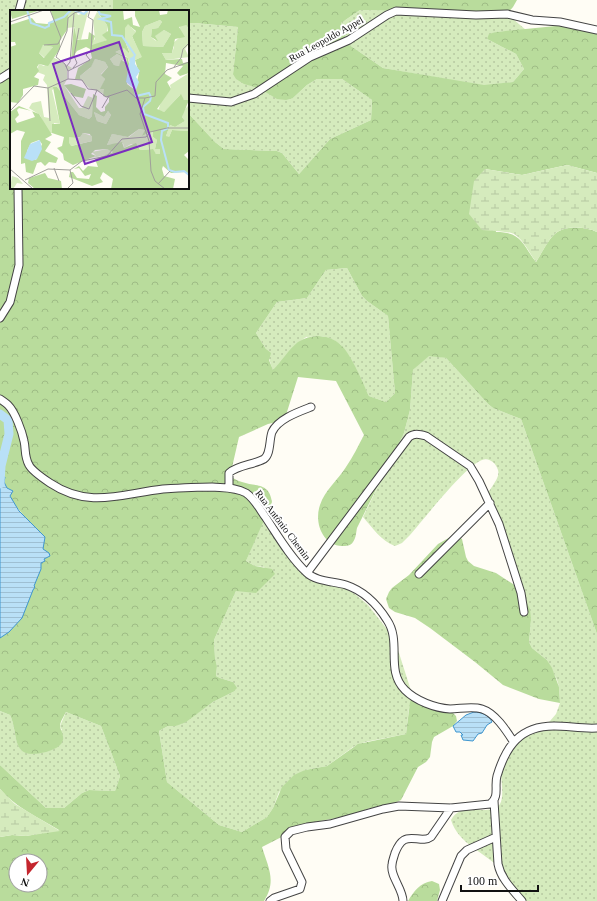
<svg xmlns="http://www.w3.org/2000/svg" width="597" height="901" font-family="Georgia,serif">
<defs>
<pattern id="grass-dots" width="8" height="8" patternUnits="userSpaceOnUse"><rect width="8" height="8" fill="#d5ebbd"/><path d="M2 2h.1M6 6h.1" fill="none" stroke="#b6c8a1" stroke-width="1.8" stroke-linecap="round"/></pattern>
<pattern id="forest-crowns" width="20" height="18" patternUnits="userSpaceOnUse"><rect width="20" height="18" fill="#b9dc9c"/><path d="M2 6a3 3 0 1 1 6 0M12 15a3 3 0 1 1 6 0" fill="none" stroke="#9ebc85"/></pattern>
<pattern id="wetland-marsh" width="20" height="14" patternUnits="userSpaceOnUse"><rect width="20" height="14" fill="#d5ebbd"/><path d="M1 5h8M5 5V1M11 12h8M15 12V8" fill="none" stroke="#b6c8a1"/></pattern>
<pattern id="water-rules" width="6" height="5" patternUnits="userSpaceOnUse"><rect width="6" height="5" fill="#b9e0f7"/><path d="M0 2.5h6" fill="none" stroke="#9ebfd3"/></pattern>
</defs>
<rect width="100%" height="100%" fill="#fffdf5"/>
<path fill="url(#grass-dots)" d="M0,0H113V11H11V73L0,77Z
M360,10L507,14L526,30L496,32L487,39L516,54L524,69L513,82L484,86L383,68L348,44L341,23Z
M188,23H195L238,27L233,74L293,98L307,85L317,79H342L372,100L371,120L330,139L299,174L282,153L277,151L224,149L215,142L188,113Z
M347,268L362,296L367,301L388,316L395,393L386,402L369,396L346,352L341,345L334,340L323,336L306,337L298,343L273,371L266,349L256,333L277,302L307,298L326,270Z
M429,355L446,358L488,404L493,408L521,419L597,634V901H523C516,891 510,879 502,870C486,853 458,844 451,820C463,798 490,819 500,804C505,795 500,777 501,767C502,760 505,753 507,746L550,721L556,714L560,703L559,687L557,680L547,660L532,648L529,642L531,620L486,500C487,489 501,480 498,470C496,463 489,457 482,460C465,466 424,519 410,535L402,543L395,546C381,541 372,527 363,517L404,433L410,410L413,370Z
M264,517L288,553L315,578L346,589L355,594L368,605L390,633L399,653L413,697L409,708L406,734L365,742L353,747L327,766L305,770L279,792L273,808L267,817L242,832L219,825L167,782L159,731L168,726H176L199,712L213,702L233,692V682L220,678L216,676L217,666L215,658L214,640L236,591L265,567L255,566L246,561Z
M0,711L10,715C16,727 13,740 22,751L62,730L60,726L66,712L101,726L120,776L115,791L89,790L82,793L64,808H46L0,765Z"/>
<path fill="url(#forest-crowns)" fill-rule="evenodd" d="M113,0H517L513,7L507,14L360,10L341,23L348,44L383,68L484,85L513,82L524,69L516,54L487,39L489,34L496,32L576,24L597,28V173L567,165L522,175L485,169L496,232C522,232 522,244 536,262C541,254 549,238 556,233C567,225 585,227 597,232V634L521,419L493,408L488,404L446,358L429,356L413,370L410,410L404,433L357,528C356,533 356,538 353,542C351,546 346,546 342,546C322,545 314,522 320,505C325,490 338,480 346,467C353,457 358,446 364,435L336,381L298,377L286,415L277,422L268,424L239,437L230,476C233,478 238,481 242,482C256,487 269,482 272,502L246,561L255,566L272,569L275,574L256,593L236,591L214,640L215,658L217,666L216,676L220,678L233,682L237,688L233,692L213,702L186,722L176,726H168L159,731L167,782L219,825L242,832L267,817L273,808L282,787L294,775L305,770L327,766L358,744L406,734L410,702L413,697L453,713L456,716L457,721L453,726L434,737L432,742L430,757L426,762L418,767L401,800L394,803L367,809L353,815L309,823L262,847C268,867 277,881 264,901H0V837L12,835L26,836L59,830C39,818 15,807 0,789V765L46,808H64L82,793L89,790L115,791L120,776L101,726L66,712C64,716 60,722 60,726C61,733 66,737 61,744C57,749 47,752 41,753C10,759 19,734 10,715L0,711V638L22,618L26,518L14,504L0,475V77L11,73V188H188V113L215,142L224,149L277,151L282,153L299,174L330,139L371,120L372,100L342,79H317L307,85L293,98L286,100L277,99L259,88L244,84L236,79L233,74L238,27L195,23H188V11H113ZM347,268L362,296L367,301L388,316L395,393L386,402L369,396C363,383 351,354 341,345C335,339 326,336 318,336C311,336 304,338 298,342C288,350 282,361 273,370L269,360L271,353L266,349L256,333L277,302L307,298L326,270ZM16,861H40V885H16Z
M452,536H457L462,539L466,557L468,561L474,566L496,573L519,588L530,609L531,620L529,642L532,648L547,660L552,668L559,687L560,703L539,699L503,685L475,662L430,628L415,618L395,612L389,608L386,599L389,592L392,588L409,575L438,544Z
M432,881L439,884L440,890L437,901H408C414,891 420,883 432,881Z"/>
<path fill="url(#wetland-marsh)" d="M567,165L597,173V232C585,227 567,225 556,233C549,238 541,255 536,262C530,254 523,239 514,234C508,231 490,231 482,230L469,214L474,181L485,169L522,175Z
M0,789L15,804L60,831L26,836L12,835L0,837Z"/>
<path fill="url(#water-rules)" stroke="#3f96cf" d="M0,475L5,477L4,482L7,488L13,491L10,496L19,511L45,537L43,549L49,553L50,556L44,559L45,561L41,563V569L34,586L35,587L33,590L22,618L9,632L0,638Z
M474,712C481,712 489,715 492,722L487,725L482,733L478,734L473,741L463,740L461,735H463L460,732H456L453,726L466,715Z"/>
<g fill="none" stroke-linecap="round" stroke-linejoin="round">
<path stroke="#b9e0f7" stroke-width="9" d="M0,414L8,420L9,434L1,466L0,484"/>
<g stroke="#444" stroke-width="9">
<path id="minor" d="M19,11L22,0
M0,79L11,72
M188,98L231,102L254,94L310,57L349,40L387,15L396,11L476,15L507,14L532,20L560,22L597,30
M0,318L10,302L19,265L18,188
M0,399C3,401 6,403 8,405C15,412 22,431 24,441C26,449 24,456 29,465C32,471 44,479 50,483C89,509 121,494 163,489C179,488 196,487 212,487C223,488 236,487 246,493C255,499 260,510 266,518C278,536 290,557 306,572C316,582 333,581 346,585C364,591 377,604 387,620C402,642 385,670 405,690C416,701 435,708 450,709C460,709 472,706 482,709C495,713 506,730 513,741
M229,488V473C238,465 253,465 264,459C271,454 269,440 272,432C278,419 298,412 311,407
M307,573L409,437C414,433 419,434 426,436L470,466L479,481L499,524L521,593L524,612
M419,574L490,503
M494,801L498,864C501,879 512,889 522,901
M270,901L274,898L300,889L302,882L286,849L285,837L291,831L307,827L330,824L383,809L399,806L451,808L490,804C500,797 494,786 497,776C506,746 520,726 554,726C568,726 583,729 597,728
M403,901C403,889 390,876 392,865C392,861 394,857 395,853C397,848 399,843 404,840C412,835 423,843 431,837L451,808
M442,901L461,856L467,850L496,837"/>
</g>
<use href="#minor" stroke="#fff" stroke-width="7"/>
</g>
<g text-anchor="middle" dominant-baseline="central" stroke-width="4" stroke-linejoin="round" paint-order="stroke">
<g font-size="10" fill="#111" stroke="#fff">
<text transform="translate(326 39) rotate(-29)">Rua Leopoldo Appel</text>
<text transform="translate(283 525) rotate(53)">Rua Antônio Chemin</text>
</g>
</g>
<g transform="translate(10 10)">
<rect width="179" height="179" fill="#fffdf5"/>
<path d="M59,0H65L68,5L78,2L71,30L66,29L65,17L57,18ZM87,2L97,15V30L82,36L81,33L85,29L83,10ZM150,10L152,12L148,18L142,19L141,27L146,31L144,26L154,20L161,24L153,37L133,36L132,22L135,16ZM170,15H176L179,19V34L175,39L179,47L156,50L152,43H162L164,37L162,34L169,28ZM33,35L43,37L35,48L28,42ZM107,44L117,49V53L113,50L109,56L104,55L100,49ZM43,47L62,58L57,61V69L54,75L69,98H72L78,86L83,88L82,106L79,109L69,105L47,77L42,80L50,114L44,113L42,123H38L30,105L19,98L22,93L31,91L34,107L39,108L37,75L33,70L35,65L27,62V60L29,54L34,56ZM85,49L95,52L98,57L91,64L95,69L91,79H94V84L79,78L71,70L70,66L80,58ZM179,63V90H174L170,85L154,102L148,101L152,89L161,79L160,75ZM179,95V121L162,120L158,129L156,126L160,115L165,117L175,111L172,107L173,101ZM98,101L101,105L96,114L87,111L84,102L94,107ZM129,119L135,120V124L132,126L143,121V127L147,130L145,139H150V144H146L142,139L130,140L128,135L121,134L114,138L113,133L97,135L102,124L119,127ZM97,139L101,140V144L82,148L86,146L82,142ZM2,166L8,168L13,174L7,173L3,179H0Z" fill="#d5ebbd"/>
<path d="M0,0H31L2,9ZM59,0L57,20L50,30V39L38,56L29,54L27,57L29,61L24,67L29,69L28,75L13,79V85L8,93L0,92V37L6,35L5,32H0V15L22,8L26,13L37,14L44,12L41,1ZM33,35L43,37L34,48L29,43ZM86,0H113L114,10L122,7L123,15L130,17L125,6V0H149L150,5L157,4L158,0L179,1V19L176,15L169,17L175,27L165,29L162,43H152L156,50L172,49L173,53L179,52V63L170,66L167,63L173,56L156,53L155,64L162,68L157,72L161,79L147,99L154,102L171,84L174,90H179L172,107L175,111L165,117L160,115L156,126L159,127L162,120L179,121V141L174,145L179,150V165L175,162L161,163L153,156L152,159L154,166L165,169L163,179H101L103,169L93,162L90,168L93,172L82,176L59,167L60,162H63L67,168L79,169L81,164L75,166L69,158L64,159L69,156L73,161L78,156L88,157L85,149L103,142L97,139L85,140L81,144L86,146L63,155L54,150L53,144L47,138L52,136L54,127L42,123V114H50L43,77H47L69,105L79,109L82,106L83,84L87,86L86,97L91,102L95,101V97L99,92V88L93,86L94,79H90L95,69L91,65L98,57L95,52L85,49L81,57L70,66L71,70L65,69L68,58L82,48L80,39L76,37L67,41L61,50L64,15L67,30L78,29L79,22L85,26L82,35L97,30L92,25L98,21L97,15ZM150,10L152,12L148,18L142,19L141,27L148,31L145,26L154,20L161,24L153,37L133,36L132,22L135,16ZM121,17L126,21L122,26L131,47L125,50L129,63L125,80L117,74L120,59L118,48L106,42L112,39L120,44L115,31V18ZM107,44L117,49V53L111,50L109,56L104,55L100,49ZM98,101L101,105L96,114L87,111L84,102L94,107ZM129,119L135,120L132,126L143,121V127L147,130L145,139H150V144H146L143,139L130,140L126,133L114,138L112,132L97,135L102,124L118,127ZM73,123L80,124L82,131L61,136L65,128L71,127ZM61,74L76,79L73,88L63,86L54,75ZM9,96L29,104L42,125L35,129L41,132L35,141L48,148L46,153L39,152L35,156L31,152L27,153L23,164L16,162L15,153L11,154V131L15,122L7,120L0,124V102ZM9,98L22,101L25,107L7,113L5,109L9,105L7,100ZM29,130L32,134L26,150L17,141L21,133ZM35,163L38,168L51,171L52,179H25L18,173L19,168Z" fill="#b9dc9c" fill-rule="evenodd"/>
<path d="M118,14L126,22L122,26L132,47L125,50L120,48V53L117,47L105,42L114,38L120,44L115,31V18ZM73,123L82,126V131L61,136L59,133V127L69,128Z" fill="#d5ebbd"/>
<path d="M125,46V54L130,61L126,67L129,72L126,80L116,72L120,48ZM30,130L32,139L27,149L22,151L14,148L20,134Z" fill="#b9e0f7"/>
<path fill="none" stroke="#b9e0f7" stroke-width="2" d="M17,0L21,13L35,18L39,16V13L54,7L61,0M64,0L74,4L78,0M88,0L90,4L101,6L90,9L101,12L102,25L112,26L125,45L123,48M124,77L126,86L139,83L141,87L140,91L133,97L134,104L158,113V117M158,118L152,121L151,130L159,160L165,162L174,161L179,165"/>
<path fill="none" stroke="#a09f9a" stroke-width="1" d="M0,12L34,0M34,35L48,34L51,28L40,0M56,57L60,52L64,3M164,57L171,48L173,39L179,33M63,58L67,53L64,46L69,18M58,61L55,54L46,47L57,21L58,8L64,3L74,0M58,69L72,70L78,79L87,80L96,87L117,80L126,88H135L145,86L146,72L157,60L179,52M58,69V61L80,50L76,45L81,40L83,10L78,7L80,0M38,78L40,111M61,83L71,96L79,99L87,80M135,88L130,104L139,131L141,161L145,171L155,179M92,98L99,86M0,101L24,76L38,78L58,69M44,158L49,171M0,159L23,179M15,170L38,159L60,160L72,151L97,146L112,129L136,127L140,122L157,118H179M148,174L160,161M57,179L63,173L60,160"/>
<path fill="#7b2cbf" fill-opacity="0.15" stroke="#7b2cbf" stroke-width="2" d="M109,32L142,132L75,154L43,54Z"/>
<rect width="179" height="179" fill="none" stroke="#111" stroke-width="2"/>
</g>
<g transform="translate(28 873) rotate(198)"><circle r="19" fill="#ffffff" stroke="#a0a0a0"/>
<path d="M0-3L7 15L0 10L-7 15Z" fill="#c4262e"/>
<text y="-6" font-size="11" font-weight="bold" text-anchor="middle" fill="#111111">N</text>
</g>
<path d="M461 885v6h77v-6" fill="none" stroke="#111111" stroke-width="2"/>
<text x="467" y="885" font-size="12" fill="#111111" stroke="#ffffff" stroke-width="3" paint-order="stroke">100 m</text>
</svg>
